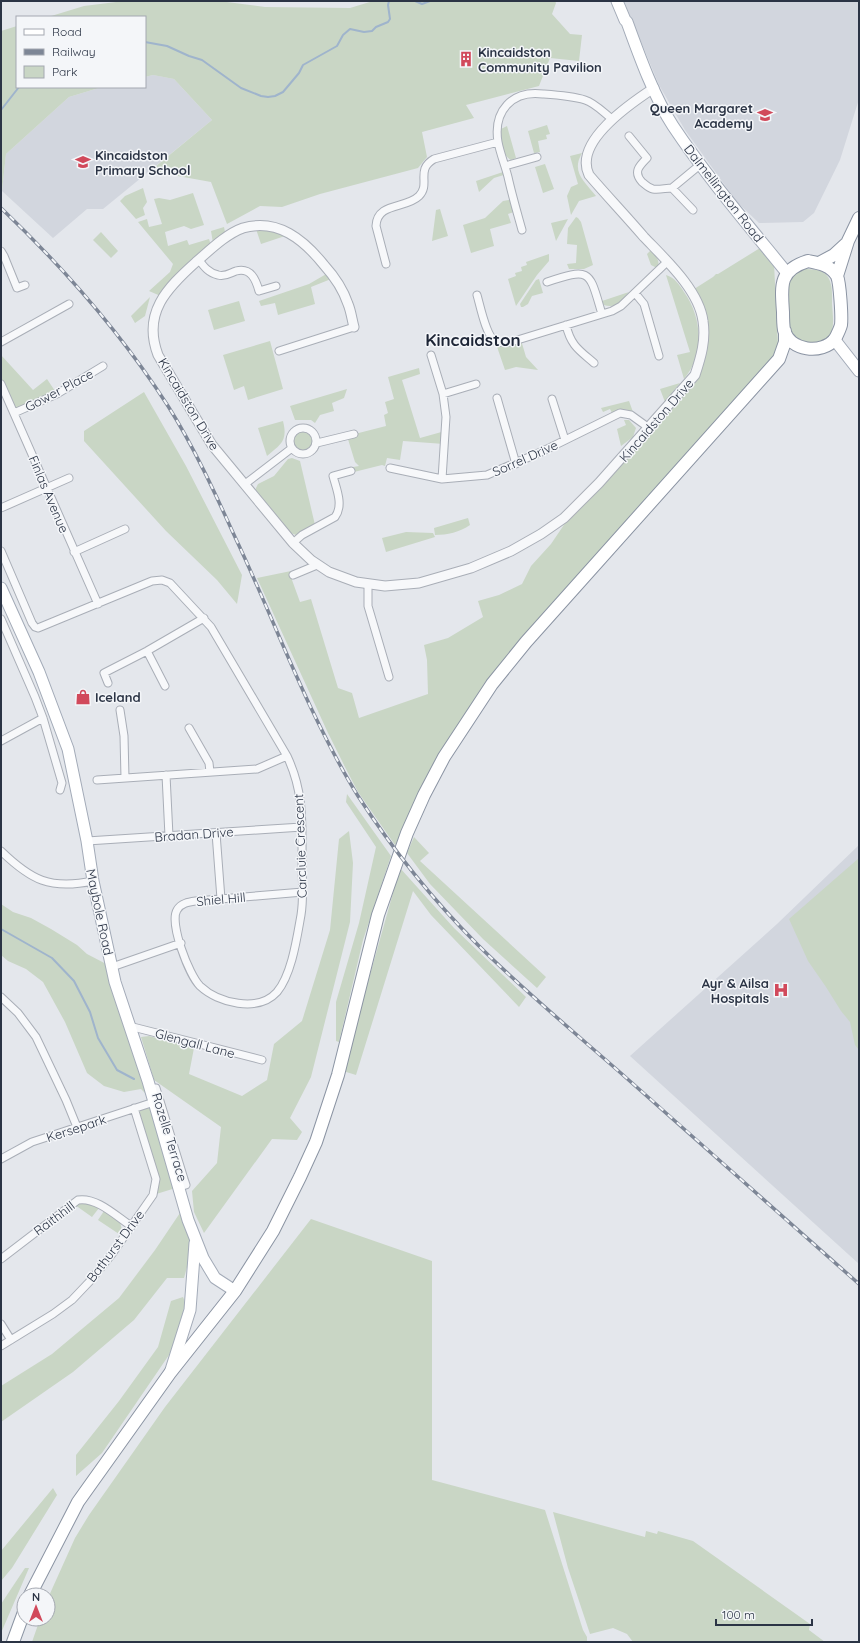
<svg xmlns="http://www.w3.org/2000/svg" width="860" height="1643" font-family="Quicksand,sans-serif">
<rect width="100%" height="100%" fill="#e4e7ec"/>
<path fill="#d2d6de" d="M624,1H859V99L840,160L814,213L803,222L759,223L737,202L685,130L659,85Z
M153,75L174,79L212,120L103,209H87L53,238L2,191L6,154L69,97L102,87H145V77Z
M859,845V1264L630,1056L777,924Z"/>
<path fill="#c9d6c5" d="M124,1H219L265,7L350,8L373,1H555L556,3L552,14L570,34L582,35L579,61L550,58L539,86L466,105L474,118L422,132L427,157L418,168L320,194L282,207L260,206L227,224L211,182L150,171L212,120L174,79L153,75L145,77V17H48L84,6Z
M17,26V87H102L69,97L6,154L2,191L1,31Z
M547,125L550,134L546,135L547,139L538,141L540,152L534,153L528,131Z
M507,126L516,158L511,160C502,156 499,137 501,129Z
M582,153C571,172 584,181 596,196L579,201L571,215L567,196L571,187L578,184L570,156Z
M545,164L554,189L543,193L535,167Z
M506,171L507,174L494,178L479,192L476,181Z
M143,188L147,202L143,208L145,215L136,219L120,201L125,196Z
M193,193L204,225L191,229L184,226L165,232L168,246L187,240L189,245L209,239L212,249L163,297L149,291L170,272L173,264L138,222L147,219L149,227L162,224L154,199L159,198L170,200Z
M514,199L517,211L508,214L511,223L490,229L494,246L471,253L463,225L485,218L503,201Z
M440,209L448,236L432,241L436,210Z
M576,217L578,218L581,222L593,265L584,269H569L567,264L576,263L577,245L567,244L568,228Z
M568,219L556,241L551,223Z
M224,227L225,232L213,243L211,231Z
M256,229H267L288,235L261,244Z
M101,232L118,251L111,258L93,240Z
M760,248L774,263L778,345L783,347L492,684L407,833L395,845L358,792L346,769L328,733L257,578L291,571L293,575L292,580L300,602L311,599L338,688L352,693L359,718L428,694L427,660L424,645L448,638L483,617L478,601L499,595L522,584L531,566L551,544L576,507L695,375L704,334L691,291L713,277L716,274H718Z
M651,250C656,256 661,261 657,268L651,265L647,254Z
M549,254V261L537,275L516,306L508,279L516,276L515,273L522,271L521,267L527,265L526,262Z
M803,269C812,269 823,269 828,277C833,285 832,296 832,304C833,319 837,338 819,342C816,343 812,344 810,344C790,343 789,326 787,310C786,294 785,276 803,269Z
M328,273L331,279L311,287L315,304L278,315L275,303L261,306L259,301L309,284Z
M666,275C675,278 679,284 684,292C702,317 705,354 684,379L677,355L690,352Z
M539,279L543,293L532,296L528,304L523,307H521L520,304L536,280Z
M629,292C622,300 616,309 604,305L602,301Z
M150,297L145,316L135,323L131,316Z
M239,301L245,321L214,330L208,310Z
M521,340L526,357L538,370L516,367L505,370L495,341Z
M270,341L283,389L248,400L244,386L234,390L223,355Z
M1,355L33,390L47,379L57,394L14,413L1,384Z
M419,368L420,374L402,380L420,438L445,431L444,444L403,441L400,460L387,458L385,466L382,465L354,472L353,467L359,466L355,462L347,436L386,426L384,415L388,413L385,402L394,399L388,377Z
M680,383L665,402L660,389Z
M347,389L344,398L332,403L334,411L320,415L315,423L311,420H295L290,406Z
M144,392L186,466L242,575L237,604L217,580L166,531L84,441V431Z
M629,401L633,412C626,408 619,409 612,413L610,409L603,412L601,408Z
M624,420H629L636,428L633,437L621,446L617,429L626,425Z
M283,421C288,441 281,444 267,456L258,428Z
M293 441a10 10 0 1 1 20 0a10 10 0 1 1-20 0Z
M292,458L300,461L315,525L296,535L288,532L255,490L258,484L274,476L288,459Z
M468,518L470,525C460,532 447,535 435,535L434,528Z
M406,532L433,533L435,537L386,552L382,538Z
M347,794L391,856L363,940L339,1042L336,1041V1002L359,923L376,847L346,802Z
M349,831L353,863L350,922L311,1077L290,1118L302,1132L297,1140L272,1139L204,1233L194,1212L192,1191L217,1163L221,1127L154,1080L141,1037L149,1036L194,1048L189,1074L242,1096L267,1080L274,1044L302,1021L330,930L339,839Z
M414,837L429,853L420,861L546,977L537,988L483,939L430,884L407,853Z
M859,858V1050L855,1045L850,1022L841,1011L826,987L808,961L789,919Z
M400,868L454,928L526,997L519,1007L431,915L413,891L356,1075L343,1071Z
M1,904L13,912L31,918L51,929L77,945L87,954L112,967L129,1026L148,1081L179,1187L153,1195L156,1179L134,1108L153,1101L141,1089L124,1092L104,1086L87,1073L65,1022L43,982L26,969L8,961L1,955Z
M85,1202L99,1208L92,1217L75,1205Z
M184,1207L195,1238L184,1278H167L134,1320L73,1372L1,1422V1386L52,1354L119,1298L155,1250Z
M104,1211L120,1222L122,1230L119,1234L98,1220Z
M311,1219L432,1261V1480L545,1510L583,1630L587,1637V1642H32L40,1619H48V1598L75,1538L89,1515L165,1407Z
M183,1297L185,1302L180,1329L169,1355L102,1453L76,1476V1455L119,1401L158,1347L171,1301Z
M53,1488L57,1495L12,1568L1,1581V1551Z
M553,1512L645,1537L646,1531L657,1534L658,1531L693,1541L810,1624L809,1630L825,1642H633L627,1634L613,1628L590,1634L568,1568Z
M25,1568H29L1,1633V1604Z"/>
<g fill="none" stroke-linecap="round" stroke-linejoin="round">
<path stroke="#9fb4cc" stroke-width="2" d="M415,1L422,4L430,1
M145,42L167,46L189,56L202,60L241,88L261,96L268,97L275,96L283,92L299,73L303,65L337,46L343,35L350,29L364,32L372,31L376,27L388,22L390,19L388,5L389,1
M1,110L19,87
M1,929L52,958L74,981L90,1012L98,1038L117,1070L134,1079"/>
<g stroke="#a9aeb7" stroke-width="9">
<path id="minor" d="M629,136L647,158C639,166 633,172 642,182C646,185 648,188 653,189C659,190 666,188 672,188
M505,166L537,157
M693,210L672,188L701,164
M522,230C517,212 512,195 508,177C505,165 500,153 498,142C493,111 512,90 543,94C557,95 572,96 585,100C595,103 604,113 612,119
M1,251L4,256L17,288L25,285
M199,260C204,267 209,273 218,275C226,277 230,273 236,271C251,267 256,280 259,291L276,286
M386,264L376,226C377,202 406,209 419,196C431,184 415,170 434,159L498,142
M547,282C592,267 589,271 602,314
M635,293L644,304L659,356
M477,295C480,305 486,336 495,341C500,343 506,343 511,342L612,311L621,306L667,262
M566,325C571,346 579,350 594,363
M1,342L69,304
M279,351L354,327
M431,355L443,394L446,417L442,479
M1,384L98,604
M443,394L476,384
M497,398L516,464
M552,399L565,440
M14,413L57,394L103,366
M290 441a13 13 0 1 1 26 0a13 13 0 1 1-26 0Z
M317,443L354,434
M390,468L442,479L487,475L541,452L620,413L631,415L649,428
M245,484L292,448
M1,508L69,478
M293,543L302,535L335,517C344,505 336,488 333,476L351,471
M1,551L32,623L35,627L38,628L152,581L162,580L170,583L211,627L287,756C304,792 302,821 302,860C302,878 304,897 301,915C297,937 292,974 277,992C258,1013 218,1003 200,986C189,975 169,923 177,910C181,903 189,902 196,901L303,892
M74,552L125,529
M293,575L317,565
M368,584V606L389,677
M1,619L35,697L43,718L62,783L60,790
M147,651L165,686
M108,683L104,673L147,651L204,618
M120,710L124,736L125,778
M189,728L209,763L210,772
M1,741L43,718
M166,775L169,836
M97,780L257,769L287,756
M216,833L221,899
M87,841L302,827
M1,851C31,880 50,890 93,881
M112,967L181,943
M1,997L18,1013L36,1037L66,1100L77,1127
M129,1026L262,1060
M150,1089L156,1088L184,1179L186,1185L179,1187
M1,1159L32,1142L154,1102
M1,1259L78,1200C97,1197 116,1216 131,1226
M1,1324L11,1340
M1,1346L53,1314L72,1300L91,1280L112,1254L153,1195L156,1179L134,1108"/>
</g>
<g stroke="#a9aeb7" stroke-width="11">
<path id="tertiary" d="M354,327C352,320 351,311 348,304C343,289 334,276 324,265C304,240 278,218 243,228C226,234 210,250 196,262C167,288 142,313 158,355L212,445L293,543L311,560L329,572L356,582L385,586L419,583L471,568L511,551L541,534L564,518L599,483L695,375C701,357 706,340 703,321C699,290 665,259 644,237C626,216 607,196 589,175C573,142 631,103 654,88"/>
</g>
<g stroke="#a3abb8" stroke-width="13">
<path id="primary" d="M617,1L625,20L627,22C639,55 654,97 673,126C707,177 748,225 787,273
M834,339L859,371
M1,588L39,672L68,749L87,841L93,881L115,982L148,1081L188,1220L203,1258L215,1278L235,1291
M171,1370L190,1310L195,1243"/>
</g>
<g stroke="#8b94a3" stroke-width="14">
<path id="trunk" d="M808,261C818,263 831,265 837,276C840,283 842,317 841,325C840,329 837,335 835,339C822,355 790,351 784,330C783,324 783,317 783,312C781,285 779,270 808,261Z
M819,263L834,255L846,244
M837,276L848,241L859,218
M30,1595L78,1502L170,1373L235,1291L273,1231L300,1177L316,1142L338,1075L378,915L407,833L424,795L444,757L492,684L526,642L779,359L785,342V331
M13,1642L24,1612"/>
</g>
<use href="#minor" stroke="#f7f8fa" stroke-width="7"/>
<use href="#tertiary" stroke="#f7f8fa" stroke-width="9"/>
<use href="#primary" stroke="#fff" stroke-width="11"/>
<use href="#trunk" stroke="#fff" stroke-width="12"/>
<g stroke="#7d8696" stroke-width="3.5">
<path id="rail" d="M1,208C64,268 121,333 168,406C194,447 215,493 235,537C262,594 285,653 312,710C326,739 341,769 358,796C393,850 432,899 477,944C523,990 574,1032 623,1075C702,1144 780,1215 859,1284"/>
</g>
<use href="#rail" stroke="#f4f6f9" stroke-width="2" stroke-dasharray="6" stroke-linecap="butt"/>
</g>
<defs>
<g id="building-bare" transform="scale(1.2)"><path d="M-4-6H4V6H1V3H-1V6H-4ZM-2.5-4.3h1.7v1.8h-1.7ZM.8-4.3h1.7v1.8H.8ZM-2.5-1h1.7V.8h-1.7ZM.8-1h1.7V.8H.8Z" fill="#d1495b" stroke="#f4f6f9" stroke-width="2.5" paint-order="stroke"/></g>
<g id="school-bare" transform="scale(1.2)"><path d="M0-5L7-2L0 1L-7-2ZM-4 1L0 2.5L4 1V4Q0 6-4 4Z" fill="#d1495b" stroke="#f4f6f9" stroke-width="2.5" paint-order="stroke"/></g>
<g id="shop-bare" transform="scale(1.2)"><path d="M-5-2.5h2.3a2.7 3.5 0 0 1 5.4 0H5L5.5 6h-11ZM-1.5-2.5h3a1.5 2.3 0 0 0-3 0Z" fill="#d1495b" stroke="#f4f6f9" stroke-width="2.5" paint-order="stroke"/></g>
<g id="hospital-bare" transform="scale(1.2)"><path d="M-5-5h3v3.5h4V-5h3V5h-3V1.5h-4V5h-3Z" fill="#d1495b" stroke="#f4f6f9" stroke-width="2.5" paint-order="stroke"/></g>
</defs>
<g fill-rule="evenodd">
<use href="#building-bare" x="466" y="59"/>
<use href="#school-bare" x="765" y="115"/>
<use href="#school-bare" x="83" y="162"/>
<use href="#shop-bare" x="83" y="697"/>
<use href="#hospital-bare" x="781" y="990"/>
</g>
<g text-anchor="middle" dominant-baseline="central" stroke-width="3" stroke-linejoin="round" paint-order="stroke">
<g font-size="13" font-weight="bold" fill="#2b3445" stroke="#f4f6f9" text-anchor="start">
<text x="478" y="52">Kincaidston<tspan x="478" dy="15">Community Pavilion</tspan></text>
<text x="753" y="108" text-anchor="end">Queen Margaret<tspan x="753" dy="15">Academy</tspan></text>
<text x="95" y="155">Kincaidston<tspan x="95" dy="15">Primary School</tspan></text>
<text x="95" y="697">Iceland</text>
<text x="769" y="983" text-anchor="end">Ayr &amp; Ailsa<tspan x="769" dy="15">Hospitals</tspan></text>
</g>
<g font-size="13" fill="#2b3445" stroke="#f4f6f9">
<text transform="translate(724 193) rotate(52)">Dalmellington Road</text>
<text transform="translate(59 390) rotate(-28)">Gower Place</text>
<text transform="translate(189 404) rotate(59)">Kincaidston Drive</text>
<text transform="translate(656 420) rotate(-49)">Kincaidston Drive</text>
<text transform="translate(525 458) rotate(-24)">Sorrel Drive</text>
<text transform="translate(49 494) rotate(67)">Finlas Avenue</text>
<text transform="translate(194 834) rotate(-4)">Bradan Drive</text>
<text transform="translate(300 846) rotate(-92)">Carcluie Crescent</text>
<text transform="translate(221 899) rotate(-5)">Shiel Hill</text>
<text transform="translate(100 912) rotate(78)">Maybole Road</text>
<text transform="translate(195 1043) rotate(15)">Glengall Lane</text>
<text transform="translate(76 1128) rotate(-18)">Kersepark</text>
<text transform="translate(170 1137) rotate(73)">Rozelle Terrace</text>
<text transform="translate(54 1218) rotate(-37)">Raithhill</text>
<text transform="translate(115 1246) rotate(-53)">Bathurst Drive</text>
</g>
<g font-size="17" font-weight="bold" fill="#1d2536" stroke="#f4f6f9">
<text x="473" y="339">Kincaidston</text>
</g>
</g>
<rect width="860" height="1643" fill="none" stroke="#2b3445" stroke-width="4"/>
<rect x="16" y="16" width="130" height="72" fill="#f4f6f9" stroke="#a4a8b1"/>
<rect x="24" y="29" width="20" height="6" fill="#ffffff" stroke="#a4a8b1"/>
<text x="52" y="36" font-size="12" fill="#2b3445">Road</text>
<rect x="24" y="49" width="20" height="6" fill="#7d8696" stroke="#a4a8b1"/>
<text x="52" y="56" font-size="12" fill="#2b3445">Railway</text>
<rect x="24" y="66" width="20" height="12" fill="#c9d6c5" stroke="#a4a8b1"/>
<text x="52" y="76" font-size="12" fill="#2b3445">Park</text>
<g transform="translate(36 1607)"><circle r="19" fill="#f4f6f9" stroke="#a4a8b1"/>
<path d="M0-3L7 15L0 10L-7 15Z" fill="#d1495b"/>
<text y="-6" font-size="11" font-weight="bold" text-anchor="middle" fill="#2b3445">N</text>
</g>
<path d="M716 1619v6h96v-6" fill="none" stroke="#2b3445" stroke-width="2"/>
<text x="722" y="1619" font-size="12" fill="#2b3445" stroke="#f4f6f9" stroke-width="3" paint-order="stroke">100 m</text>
</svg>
